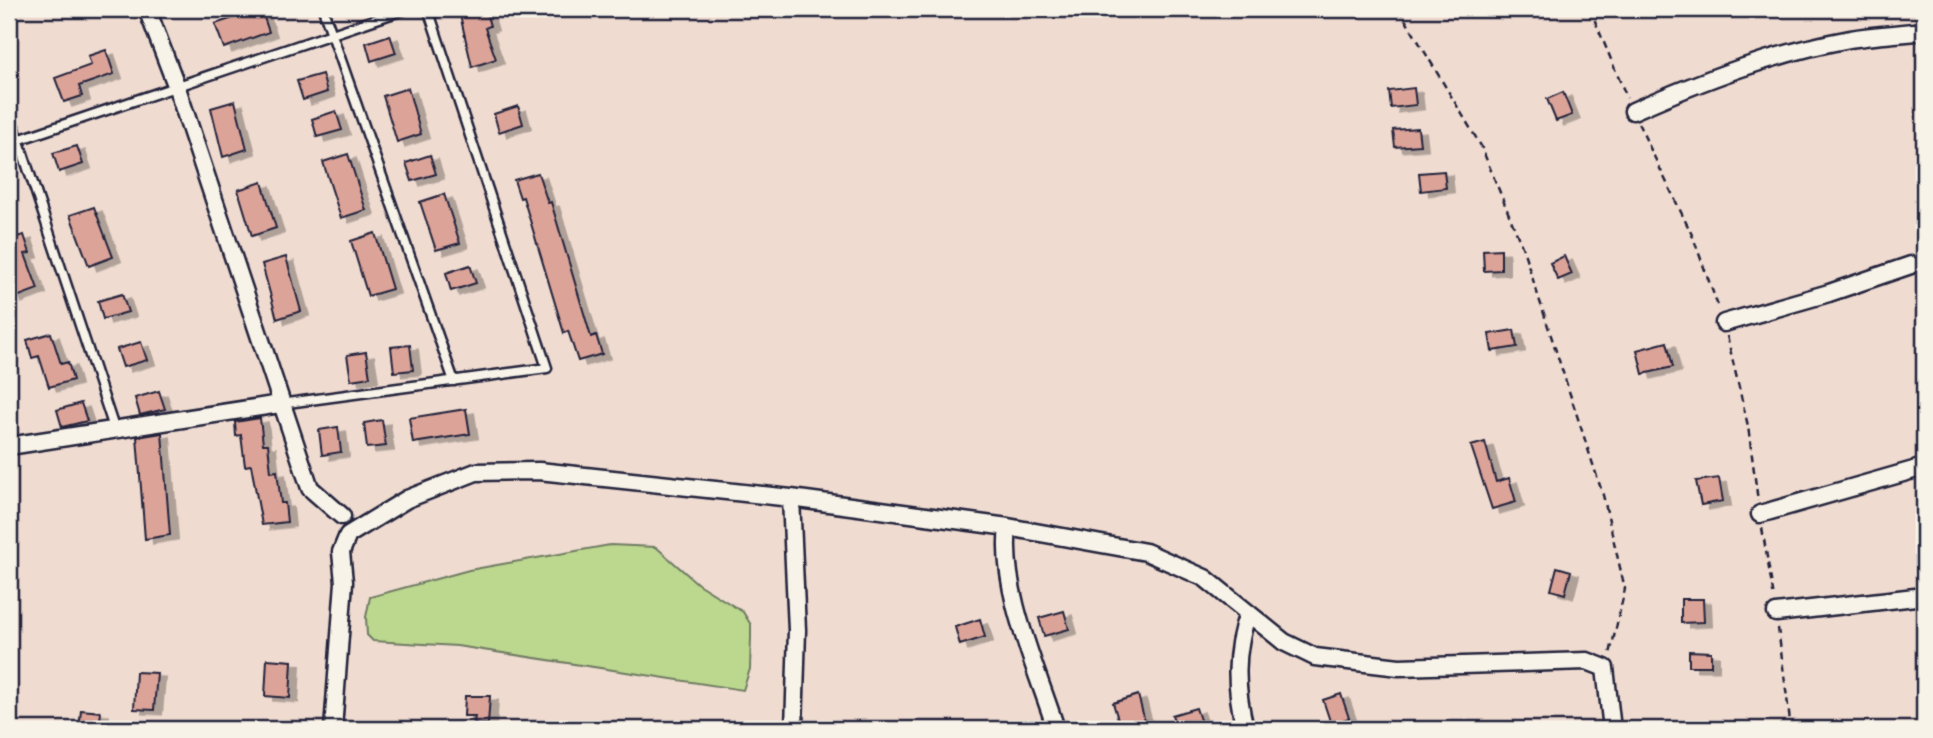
<svg xmlns="http://www.w3.org/2000/svg" width="1933" height="738" font-family="'Balsamiq Sans',sans-serif">
<defs>
<filter id="shadow"><feDropShadow dx="8" dy="4.5" stdDeviation="0" flood-color="#0004"/></filter>
</defs>
<rect width="100%" height="100%" fill="#efdbd0"/>
<filter id="ink" filterUnits="userSpaceOnUse"><feTurbulence type="fractalNoise" baseFrequency=".0143" numOctaves="2"/><feDisplacementMap in="SourceGraphic" scale="14" xChannelSelector="R" yChannelSelector="G"/><feConvolveMatrix kernelMatrix="1 2 1 2 8 2 1 2 1" color-interpolation-filters="sRGB"/></filter>
<g filter="url(#ink)">
<path fill="#bcd78e" stroke="#6f7c64" stroke-width="2" d="M610,545L656,547L698,584L743,612L751,625V637L750,669L743,690L457,646L373,641L367,635L366,617L370,597L469,570Z"/>
<path fill="#dca398" stroke="#22223b" stroke-width="2" filter="url(#shadow)" d="M261,9L269,32L224,48L215,24Z
M485,9L490,26L485,28L496,59L472,67L460,15Z
M390,35L396,53L371,61L366,43Z
M106,50L114,74L79,86L82,96L64,102L55,78L91,65L88,56Z
M322,74L327,92L303,100L297,81Z
M408,88L421,134L397,142L383,96Z
M1414,88L1416,105L1391,108L1389,91Z
M1563,92L1572,115L1556,121L1547,99Z
M235,101L247,149L223,157L211,108Z
M518,106L523,124L499,132L494,114Z
M336,111L342,130L317,137L312,119Z
M1418,128L1420,145L1395,147L1393,130Z
M77,146L83,164L59,172L53,153Z
M348,154L366,210L341,218L323,162Z
M430,155L436,174L412,181L406,163Z
M1444,171L1446,188L1421,191L1419,173Z
M538,173L548,203L551,202L591,337L596,335L602,354L578,361L568,331L564,333L523,197L520,198L514,180Z
M262,182L276,228L252,236L238,190Z
M444,194L460,243L436,250L420,202Z
M94,207L113,257L89,266L70,215Z
M375,233L392,289L368,296L351,241Z
M24,235L30,253L25,254L38,289L14,298L9,283V239Z
M1501,249V270L1484,271L1483,250Z
M1564,256L1572,274L1558,280L1550,263Z
M286,257L301,311L277,319L262,264Z
M470,265L476,283L451,291L446,273Z
M122,294L128,312L103,319L98,301Z
M1514,330L1517,347L1492,351L1489,334Z
M51,333L61,364L68,362L73,380L49,387L39,356L32,358L27,340Z
M141,342L147,360L123,367L117,349Z
M1667,342L1673,367L1643,374L1637,350Z
M410,345L413,370L394,372L391,347Z
M366,352L370,377L351,380L347,355Z
M159,391L165,409L140,415L135,398Z
M81,403L87,421L62,427L57,410Z
M466,409L470,434L413,443L409,418Z
M260,418L263,444H268L271,472L277,471L281,503H285L287,522L262,525L251,465L245,466L241,435L236,436L235,422Z
M382,420L386,446L367,448L364,423Z
M338,427L341,452L322,455L319,430Z
M162,433L170,535L145,539L137,437Z
M1485,442L1496,482L1509,478L1516,502L1492,509L1471,446Z
M1719,478L1723,501L1701,505L1696,481Z
M1557,567L1571,571L1565,594L1551,590Z
M1681,599H1703L1704,622L1681,623Z
M1064,611L1069,629L1044,636L1039,618Z
M980,619L985,637L960,645L955,627Z
M1689,651L1711,652V666H1689Z
M267,659L292,661L290,698L265,696Z
M136,672L157,673L154,710L134,709Z
M1341,694L1349,718L1331,724L1323,700Z
M1138,695L1147,729H1121L1113,703Z
M465,696H490L488,724L474,723L475,716H464Z
M1196,708L1203,729H1177L1172,715Z
M81,710L101,712L99,729H79Z"/>
<g fill="none" stroke-linecap="round" stroke-linejoin="round">
<g stroke="#22223b" stroke-width="13">
<path id="service" d="M323,9L454,381
M9,111L115,431
M9,143L406,9
M280,404L547,368L428,9"/>
</g>
<g stroke="#22223b" stroke-width="21">
<path id="minor" d="M147,9L176,85L310,488L342,516
M1633,111C1703,80 1774,53 1850,39C1874,35 1900,34 1924,31
M1724,323L1829,293L1911,265
M9,446L280,404
M791,498L797,630L794,729
M1760,514L1924,467
M1008,527C1000,590 1037,669 1056,729
M1776,613L1924,596
M333,729L344,582L341,552L348,535L407,499L476,472L539,471L791,498L1008,527L1146,552L1205,578L1284,642L1315,657L1399,667L1587,661L1605,668L1612,729
M1245,729C1235,688 1234,652 1248,613"/>
</g>
<path stroke="#22223b" stroke-width="2.5" stroke-dasharray="7 5" stroke-linecap="butt" d="M1399,9L1481,146L1523,249L1568,388L1603,495L1625,589L1610,654
M1590,9L1627,98
M1638,123L1693,237L1719,309
M1727,336L1748,426L1758,501
M1762,528L1774,598
M1778,628L1791,729"/>
<use href="#service" stroke="#f7f3e8" stroke-width="8"/>
<use href="#minor" stroke="#f7f3e8" stroke-width="16"/>
</g>
</g>
<rect width="1933" height="738" fill="none" stroke="#f7f3e8" stroke-width="35"/>
<rect x="18" y="18" width="1898" height="703" fill="none" stroke="#22223b" stroke-width="2.5" filter="url(#ink)"/>
</svg>
